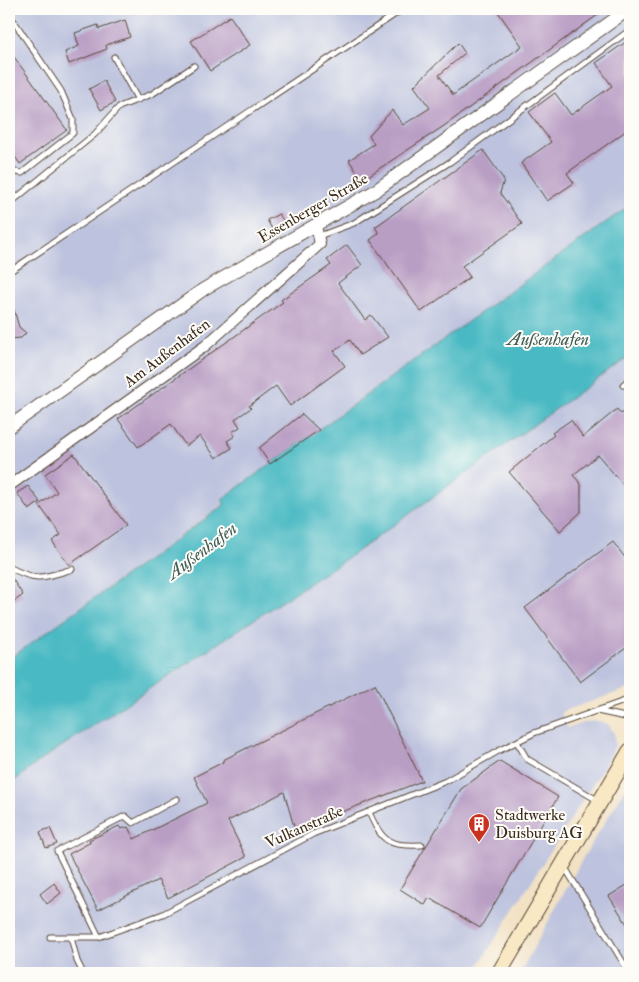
<svg xmlns="http://www.w3.org/2000/svg" width="639" height="982" font-family="'IM FELL Double Pica',serif">
<rect width="100%" height="100%" fill="#fdfcf7"/>
<filter id="ink" filterUnits="userSpaceOnUse"><feTurbulence type="fractalNoise" baseFrequency=".02" numOctaves="2"/><feDisplacementMap in="SourceGraphic" scale="10" xChannelSelector="R" yChannelSelector="G"/><feConvolveMatrix kernelMatrix="1 2 1 2 8 2 1 2 1" color-interpolation-filters="sRGB"/></filter>
<filter id="wash" filterUnits="userSpaceOnUse"><feTurbulence type="fractalNoise" baseFrequency=".0096" numOctaves="4" result="noise"/><feDisplacementMap in="SourceGraphic" scale="20" xChannelSelector="R" yChannelSelector="G"/><feGaussianBlur stdDeviation="1.12" result="paint"/><feColorMatrix in="noise" values="0 0 0 0 0 0 0 0 0 0 0 0 0 0 0 0 0 1.4 0 .05"/><feComposite in="paint" operator="in"/></filter>
<g filter="url(#wash)">
<rect width="100%" height="100%" fill="#f2e1c3"/>
<path fill="#bdc3de" d="M9,9H630V205L222,499L223,505L9,659Z
M630,356V688L561,712L567,728L586,722L598,721L608,724L614,733L615,745L611,755L474,973H9V785L41,760L352,555Z
M630,782V973H520L584,856Z"/>
<path fill="#4ab9c3" stroke="#427270" d="M630,205V356L352,555L41,760L9,785V659L223,506L224,503L222,499Z"/>
<g id="blocks">
<path fill="#b99ec4" d="M496,9H606L444,126L362,180L349,160L374,144L369,136L392,110L403,125L430,108L414,86L458,43L465,53L439,75L453,95L522,46Z
M230,16L250,45L210,71L191,41Z
M125,20L130,37L106,45L107,49L69,64L65,52L79,46L75,33L98,25L99,29Z
M630,39V128L567,173L574,183L547,201L521,163L551,142L529,112L555,93L571,115L612,86L596,63Z
M9,50L67,130L20,164L9,148Z
M104,81L115,102L101,110L89,89Z
M483,150L504,180L500,193L522,224L462,266L470,277L421,312L370,240L379,233L375,227Z
M279,214L284,222L272,229L267,220Z
M347,245L362,265L338,283L365,320L371,315L388,337L360,355L350,340L334,351L345,366L290,406L276,386L249,406L251,408L235,419L240,427L232,432L235,436L227,441L232,448L216,458L200,436L186,446L171,424L138,447L118,419L283,302L281,300L331,265L327,260Z
M9,303H12L19,327L26,333L21,338L9,339Z
M617,409L621,414L626,410L630,415V493L598,455L573,475L581,484V512L560,531L509,472L554,435L552,433L571,420L583,437Z
M302,414L319,430L270,464L259,448Z
M74,454L126,525L69,565L52,541L61,535L39,505L57,492L45,474Z
M28,486L40,502L29,510L17,493Z
M613,542L630,564V645L580,682L525,608Z
M9,574L23,595L9,605Z
M375,684L422,781L295,830L284,792L228,821L246,857L168,898L158,880L98,910L69,854L91,842L89,840L119,826L121,829L128,827L134,839L207,803L194,777L223,762V760Z
M500,761L558,797L480,928L429,898L425,905L400,889L461,789Z
M50,828L57,844L46,848L40,832Z
M54,883L61,893L47,904L40,894Z
M630,883V929L609,896Z"/>
</g>
</g>
<g filter="url(#ink)">
<use href="#blocks" fill-opacity="0" stroke="#564537" stroke-width="1"/>
<g fill="none" stroke-linecap="round" stroke-linejoin="round">
<g stroke="#564537" stroke-width="7">
<path id="service" d="M9,14L61,91L73,119V133L22,173L9,171
M114,57L138,100
M9,204L95,134L119,107L152,94L194,66
M319,236L354,223L450,162L630,30
M9,272L403,9
M623,385L630,379
M9,567C37,582 43,578 72,569
M597,711L630,718
M517,742L527,759L599,801
M369,812C382,843 389,846 422,845
M564,866L629,972
M50,937H99L163,914L313,834L446,781L500,750L534,733L630,699
M71,937L77,961L83,973
M99,937L57,851L125,816L133,823L177,799"/>
</g>
<g stroke="#564537" stroke-width="12">
<path id="minor" d="M9,486L205,346L320,244L316,226"/>
</g>
<g stroke="#564537" stroke-width="14">
<path id="tertiary" d="M9,427L204,289L375,191L629,9"/>
</g>
<g stroke="#564537" stroke-width="17">
<path id="secondary" d="M499,973L630,751"/>
</g>
<use href="#service" stroke="#fff" stroke-width="5"/>
<use href="#minor" stroke="#fff" stroke-width="10"/>
<use href="#tertiary" stroke="#fff" stroke-width="12"/>
<use href="#secondary" stroke="#f8e8c3" stroke-width="15"/>
</g>
</g>
<defs>
<g id="building-pin" transform="scale(1.125)"><path d="M0 17L-7.5 6A9.5 9.5 0 1 1 7.5 6Z" fill="#c8321e" stroke="#fdfcf7"/><path d="M-4-6H4V6H1V3H-1V6H-4ZM-2.5-4.3h1.7v1.8h-1.7ZM.8-4.3h1.7v1.8H.8ZM-2.5-1h1.7V.8h-1.7ZM.8-1h1.7V.8H.8Z" fill="#fff"/></g>
</defs>
<g fill-rule="evenodd">
<use href="#building-pin" x="479" y="824"/>
</g>
<g text-anchor="middle" dominant-baseline="central" stroke-width="4" stroke-linejoin="round" paint-order="stroke">
<g font-size="16" fill="#3b2a1e" stroke="#fdfcf7">
<text transform="translate(313 208) rotate(-30)">Essenberger Straße</text>
<text transform="translate(167 353) rotate(-37)">Am Außenhafen</text>
<text transform="translate(304 827) rotate(-24)">Vulkanstraße</text>
</g>
<g font-size="16" fill="#3b2a1e" stroke="#fdfcf7" text-anchor="start">
<text x="495" y="815">Stadtwerke<tspan x="495" dy="18">Duisburg AG</tspan></text>
</g>
<g font-size="18" font-style="italic" fill="#405c58" stroke="#fdfcf7">
<text x="548" y="339">Außenhafen</text>
<text transform="translate(202 551) rotate(-37)">Außenhafen</text>
</g>
</g>
<rect width="639" height="982" fill="none" stroke="#fdfcf7" stroke-width="30"/>
</svg>
